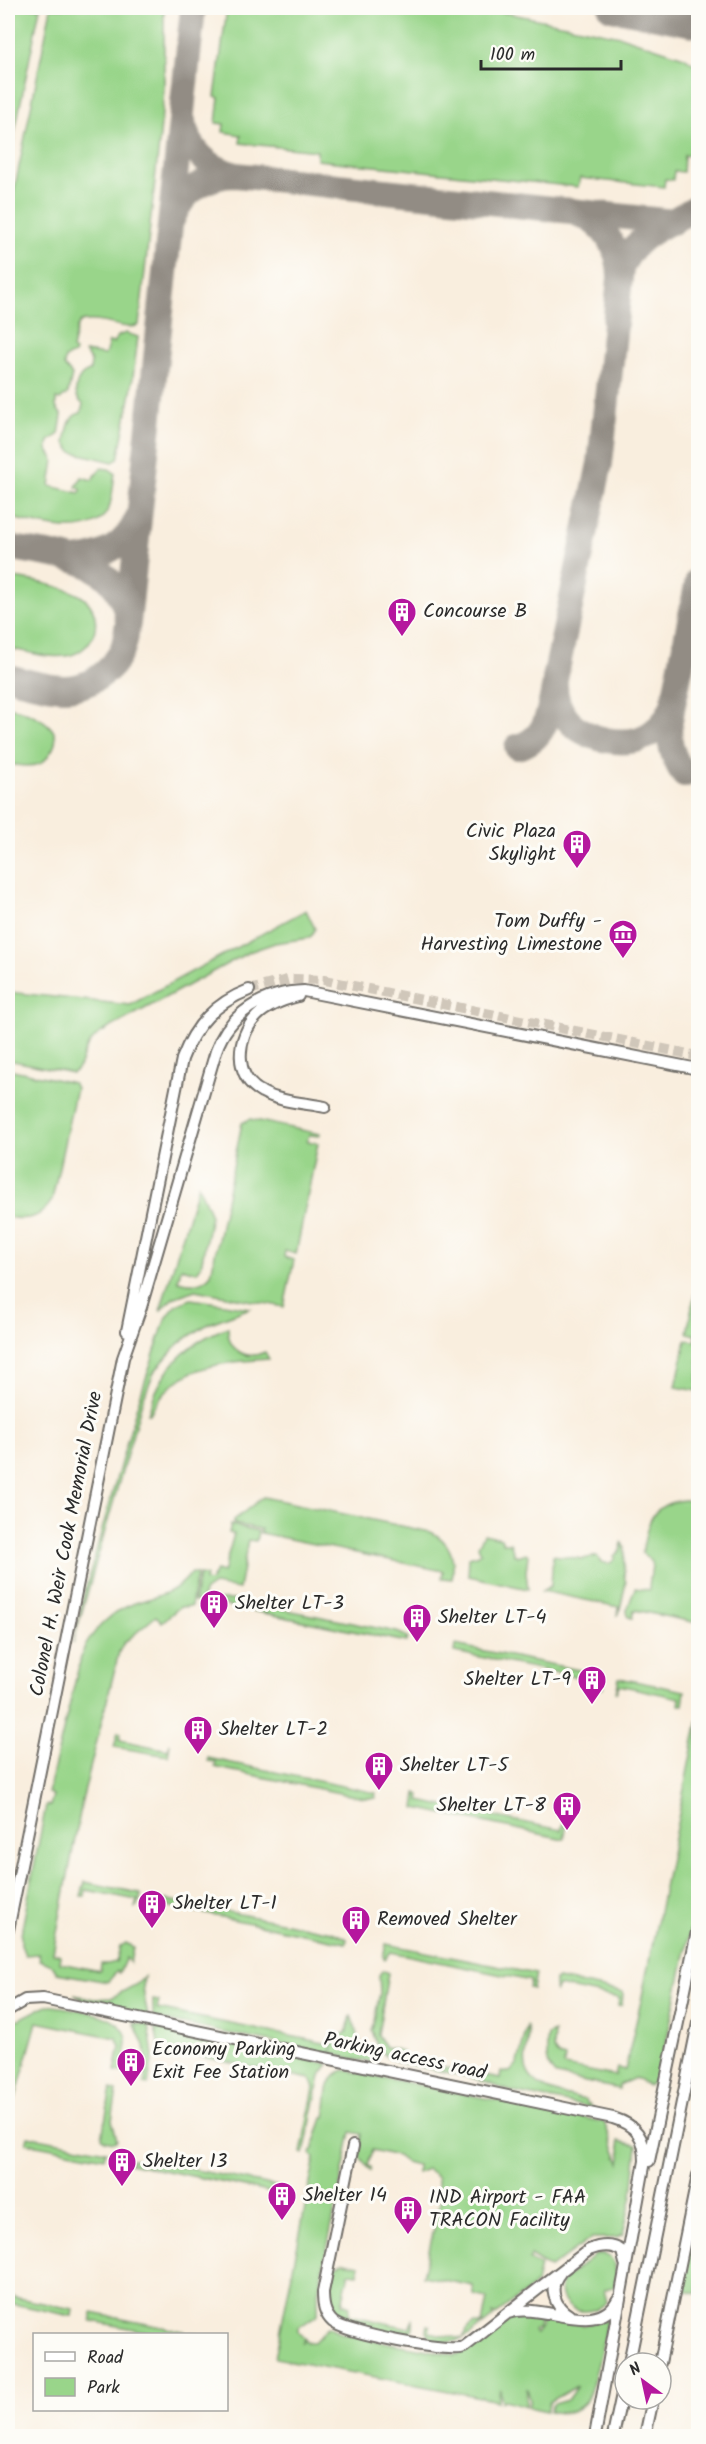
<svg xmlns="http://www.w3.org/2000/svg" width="706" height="2444" font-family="Kalam,sans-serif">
<rect width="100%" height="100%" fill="#fdfcf7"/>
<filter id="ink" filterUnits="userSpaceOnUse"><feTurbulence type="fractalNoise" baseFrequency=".0167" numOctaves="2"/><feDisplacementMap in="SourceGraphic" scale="12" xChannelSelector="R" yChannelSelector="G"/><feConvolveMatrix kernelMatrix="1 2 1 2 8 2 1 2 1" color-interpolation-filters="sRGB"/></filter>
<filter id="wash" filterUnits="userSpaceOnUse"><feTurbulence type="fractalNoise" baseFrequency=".008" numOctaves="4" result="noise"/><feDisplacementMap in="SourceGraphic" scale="24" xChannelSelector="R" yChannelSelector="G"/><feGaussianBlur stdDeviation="1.35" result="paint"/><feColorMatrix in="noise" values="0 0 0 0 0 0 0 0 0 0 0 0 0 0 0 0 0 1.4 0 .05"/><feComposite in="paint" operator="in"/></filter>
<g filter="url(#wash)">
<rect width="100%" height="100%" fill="#f9eede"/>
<path fill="#99d58a" stroke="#62805a" stroke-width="1.5" d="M8,8H40L8,165Z
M51,8H164V89L160,135L139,325C124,332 100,316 81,322L77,327L72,349L75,351L74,354L65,358L64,366L72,375L68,393L60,400L56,399V407L62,416L59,434L49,441L47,449L54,460L50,486L80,493L81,489L76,487L82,477L92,480L101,468L109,469L115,473C113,484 113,500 108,510C91,542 35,523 8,517V221Z
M227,8H482L620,36L684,57L698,67V136L691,156L684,155L683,172L674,171L673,180L665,179L664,187L580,178L578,187L317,160V151L240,143L241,135L223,132L224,124L216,123L219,98L215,97Z
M126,333L138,337L131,393L118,459L113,462L72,452L65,442C68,430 68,415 81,413L83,404C71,396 75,374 90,371L91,362L85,352L105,355L109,342L114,343L118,336Z
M8,577C30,581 58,584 79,595C105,609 99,647 71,655C51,660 27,652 8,648Z
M8,707C27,711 71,726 50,753C47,759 43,764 36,765C28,767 16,765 8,764Z
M306,910L315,929L313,934L309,938L275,943L249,952L102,1032C96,1036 91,1041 87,1047C81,1057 82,1069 72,1073L8,1060V992L130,1005Z
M8,1069L73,1083L76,1088L52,1200C42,1218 27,1221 8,1217Z
M250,1119L320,1134L319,1136L309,1135L307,1141L318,1143L296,1254L285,1251L284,1257L294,1260L284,1307L195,1290L173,1298L160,1311L198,1185L211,1215L201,1266L197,1272L181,1268L178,1281C191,1284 202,1286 211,1274L242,1123Z
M698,1276V1391L676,1387L686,1340L696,1341V1335L687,1333Z
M191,1299L250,1308L208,1324L179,1343L154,1372L142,1402L73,1643L84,1594L136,1409L165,1320L176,1305Z
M228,1327C227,1350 245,1361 265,1352L269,1359C220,1363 175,1364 150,1414H148C160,1370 186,1343 228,1327Z
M263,1497L430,1532C450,1540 456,1559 452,1579L442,1578L443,1571L260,1533L261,1529L234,1524V1520Z
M684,1500L698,1502V1623L634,1610L632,1618L628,1617L627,1610L635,1588L649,1590C649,1580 652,1572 652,1562L642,1553C648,1524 649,1504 684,1500Z
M231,1525L258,1531L256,1541L248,1540L239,1589L214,1585L205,1591L200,1602L194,1601L199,1575L206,1576L205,1581L210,1582L216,1571L223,1573L234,1534L229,1533Z
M484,1534L501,1538L503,1543H510L514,1554L518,1556L526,1553L528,1555L526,1572L528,1589L468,1576L469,1557L481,1553L478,1546Z
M622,1543C629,1553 620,1570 626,1582L619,1614L617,1615L619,1607L542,1591L551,1586L553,1555L583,1559L597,1556L601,1562L609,1564L615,1559L614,1556L620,1551Z
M191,1573L197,1574L191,1606L180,1607L162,1622L156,1616L123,1644L119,1652L83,1797L53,1953L61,1955L60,1963L100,1971L101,1964H108L116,1962L120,1947L126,1943L133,1947L130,1963L126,1958L119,1973L117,1971L108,1982L57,1973L52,1965L40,1960L39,1954L25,1955L21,1945V1934L46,1805L50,1806L53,1795L48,1793L82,1653C92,1630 111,1612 135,1603C157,1596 177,1593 191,1573Z
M219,1600H237L397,1632L408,1637L407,1642L219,1604Z
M455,1645L579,1670L601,1680L603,1688L599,1689V1681L454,1652Z
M619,1678L685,1691L683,1705H679L680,1698L619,1685L616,1693Z
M698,1720V1894L660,2071L658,2076L648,2086L635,2078L619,2085V2089L557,2076C545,2068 546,2048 548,2035L554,2032L553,2049L558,2056L565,2058L564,2066L615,2076L617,2068L625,2070L641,2001Z
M118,1732L121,1733L120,1740L168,1750L170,1743L168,1756L114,1747Z
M208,1758L376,1793L375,1798H364L218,1768L215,1767L216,1762L208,1761Z
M417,1793L420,1795L419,1801L561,1830L563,1823H567L564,1839L415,1808Z
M85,1882L139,1893L141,1895L138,1906L135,1908L137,1900L86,1890L85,1896H81Z
M168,1900L332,1932L347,1938L346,1943L158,1904L155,1911L151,1910L154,1902Z
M386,1944L536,1974L533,1989L529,1988L531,1981L391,1952L385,1959L383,1957Z
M383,1970L388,1973L378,2035L386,2047L402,2051L401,2059L500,2079L501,2071L510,2072L518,2063L527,2027C531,2034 527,2045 526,2054C520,2088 560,2094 585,2100L586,2103L593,2108L513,2092L470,2077L400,2063L387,2057L377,2046L372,2030L380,1993L379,1975Z
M144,1977C141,1990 146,2003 148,2017L95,2006L74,1995L94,1999L111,1998L137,1984Z
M558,1979L623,1992L622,2005L618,2006L619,1998L558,1986L555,1993V1980Z
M153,2000L159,2001L157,2009L329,2044L331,2036L334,2037L330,2054L153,2018Z
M47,2005C69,2009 125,2012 127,2040C127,2050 123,2062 121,2072L115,2071L120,2046L116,2038L37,2022L8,2125V2017L9,2015L18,2020Z
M351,2016L361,2044L377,2064L331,2054L335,2037L346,2033Z
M134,2023L149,2025L153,2057L148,2085L144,2084L147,2066L146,2050Z
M155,2027L329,2064L320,2076L304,2154L301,2153L314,2088L310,2079L159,2048Z
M345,2070L604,2122L620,2163L621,2157L619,2141L637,2145L632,2196L623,2234L616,2238H592L550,2268L530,2256L529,2261L540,2265L536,2284L495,2315L492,2314L493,2317C472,2333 458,2350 430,2339L426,2331L427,2325L430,2326L429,2332L463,2339L466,2330L474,2324L482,2325L487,2298L474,2295L473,2286L423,2276L443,2190L438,2188V2177L427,2169L417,2173V2165L405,2162L397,2156L372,2150L368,2166L371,2167L370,2171L359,2156L362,2134L351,2132L318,2292V2314L298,2328V2332L304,2338L301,2343L305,2339L307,2342H314L328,2327L341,2334L455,2355C480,2349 495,2320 521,2316C527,2315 534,2316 540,2316L538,2329L534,2330L536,2334L541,2327V2317L582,2325L607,2319C605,2335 593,2391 585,2402C577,2412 562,2415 550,2411L553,2404L567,2400L577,2386L550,2401L547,2411L528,2407L530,2400L527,2388L526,2406L505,2400L502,2402L500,2389L498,2401L483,2398L482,2396L480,2397L275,2358L315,2158L311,2154L323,2118H325C328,2102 323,2076 345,2070Z
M111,2089L117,2091L112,2120L117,2140L114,2142L105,2140L102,2137Z
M28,2136L106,2151L104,2158L26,2143Z
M132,2159L146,2160L276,2186L288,2191V2196L129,2163Z
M698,2209V2294L682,2290Z
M596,2254C617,2253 618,2271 614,2286L604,2290L607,2302C587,2320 555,2311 562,2281Z
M344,2262L360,2265L358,2274L349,2273L342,2303L350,2306L349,2315L409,2328L413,2320C414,2326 413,2333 405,2334C397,2336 385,2331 377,2330C338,2321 319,2312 335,2267Z
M8,2296L73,2309L72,2316L8,2303Z
M92,2313L197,2334H159L91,2321Z"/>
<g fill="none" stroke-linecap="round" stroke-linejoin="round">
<path stroke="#928c84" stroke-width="26" d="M611,8L698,25
M183,121C189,150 207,168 236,175L673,222
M698,206C669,226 635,232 621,269L600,463L555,679C553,713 574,733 606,740C623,743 640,743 654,731C664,724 668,715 673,705L698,580
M576,213C604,223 620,248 620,277
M172,220C182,192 206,175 236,175
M8,547C57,557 116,556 127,616
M73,560C102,558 126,546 137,519
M8,677C25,681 45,687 63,688C88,689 112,672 122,650C126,642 126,631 128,623L193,8
M672,710C666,734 670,754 684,775
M517,747C546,740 549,713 554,688"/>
</g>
</g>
<g filter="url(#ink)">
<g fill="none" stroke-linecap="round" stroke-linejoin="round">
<path stroke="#d0c7ba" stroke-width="10" stroke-dasharray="10 5" stroke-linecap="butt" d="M249,990L291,979L324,980L698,1056"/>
<g stroke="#736f6a" stroke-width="14">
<path id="minor" d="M298,996C283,1000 268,1005 257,1016C236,1037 233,1077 262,1092C280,1102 306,1103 325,1107
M127,1331L182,1059C195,1025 215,1003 249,990
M8,1930L123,1358L141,1307L216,1051C229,1013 265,992 304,991L698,1069
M8,2010L25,2000L43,1999L613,2118C636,2125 645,2137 645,2161L595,2436
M353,2146L323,2292C323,2303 324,2314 333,2322C346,2333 448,2353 464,2347C506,2315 547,2281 589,2250C601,2245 612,2244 622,2251L625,2263
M649,2161L698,1927
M560,2273C548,2287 554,2306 569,2315
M508,2313C542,2301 598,2340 618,2299
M629,2363L698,2023
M660,2363L698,2175
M613,2436L625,2380
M645,2436L653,2399"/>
</g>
<use href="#minor" stroke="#fff" stroke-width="10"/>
</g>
</g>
<defs>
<g id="building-pin" transform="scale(1.5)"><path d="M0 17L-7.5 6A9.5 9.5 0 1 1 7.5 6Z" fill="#b5179e" stroke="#fdfcf7"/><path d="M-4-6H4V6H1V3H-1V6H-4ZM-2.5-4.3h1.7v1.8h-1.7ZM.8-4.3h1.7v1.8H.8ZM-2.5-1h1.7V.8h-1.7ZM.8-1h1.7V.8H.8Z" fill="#fff"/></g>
<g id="museum-pin" transform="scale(1.5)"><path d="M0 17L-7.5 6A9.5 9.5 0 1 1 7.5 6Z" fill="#b5179e" stroke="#fdfcf7"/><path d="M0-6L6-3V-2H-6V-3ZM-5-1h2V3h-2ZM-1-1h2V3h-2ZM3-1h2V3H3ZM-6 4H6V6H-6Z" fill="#fff"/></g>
</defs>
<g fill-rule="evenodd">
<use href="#building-pin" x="402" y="612"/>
<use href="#building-pin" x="577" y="844"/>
<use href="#museum-pin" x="623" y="934"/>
<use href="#building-pin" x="214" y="1604"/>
<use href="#building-pin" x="417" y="1618"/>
<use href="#building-pin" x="592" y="1680"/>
<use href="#building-pin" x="198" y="1730"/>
<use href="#building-pin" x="379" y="1766"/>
<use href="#building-pin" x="567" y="1806"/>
<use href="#building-pin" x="152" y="1904"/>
<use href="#building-pin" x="356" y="1920"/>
<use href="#building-pin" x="131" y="2062"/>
<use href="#building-pin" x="122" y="2162"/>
<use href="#building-pin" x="282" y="2196"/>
<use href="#building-pin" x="408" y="2210"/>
</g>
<g text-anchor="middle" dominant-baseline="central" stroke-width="6" stroke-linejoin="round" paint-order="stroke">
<g font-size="20" fill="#2b2b2b" stroke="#fdfcf7" text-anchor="start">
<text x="423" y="612">Concourse B</text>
<text x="556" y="832" text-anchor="end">Civic Plaza<tspan x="556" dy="23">Skylight</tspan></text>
<text x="602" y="922" text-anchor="end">Tom Duffy -<tspan x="602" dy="23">Harvesting Limestone</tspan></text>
<text x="235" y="1604">Shelter LT-3</text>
<text x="438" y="1618">Shelter LT-4</text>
<text x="571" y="1680" text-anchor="end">Shelter LT-9</text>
<text x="219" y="1730">Shelter LT-2</text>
<text x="400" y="1766">Shelter LT-5</text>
<text x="546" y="1806" text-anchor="end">Shelter LT-8</text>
<text x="173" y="1904">Shelter LT-1</text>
<text x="377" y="1920">Removed Shelter</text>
<text x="152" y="2050">Economy Parking<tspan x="152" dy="23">Exit Fee Station</tspan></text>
<text x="143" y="2162">Shelter 13</text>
<text x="303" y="2196">Shelter 14</text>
<text x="429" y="2198">IND Airport - FAA<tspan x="429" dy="23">TRACON Facility</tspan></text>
</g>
<g font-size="20" fill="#2b2b2b" stroke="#fdfcf7">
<text transform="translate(67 1544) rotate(-79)">Colonel H. Weir Cook Memorial Drive</text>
<text transform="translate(405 2057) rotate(12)">Parking access road</text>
</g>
</g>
<rect width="706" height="2444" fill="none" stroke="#fdfcf7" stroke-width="30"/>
<rect x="33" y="2333" width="195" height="78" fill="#fdfcf7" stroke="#a9a8a5" stroke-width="1.5"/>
<rect x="45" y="2352" width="30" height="9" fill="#ffffff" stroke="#a9a8a5" stroke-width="1.5"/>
<text x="87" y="2363" font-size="18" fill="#2b2b2b">Road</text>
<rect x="45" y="2378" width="30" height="18" fill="#99d58a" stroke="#a9a8a5" stroke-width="1.5"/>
<text x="87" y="2393" font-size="18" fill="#2b2b2b">Park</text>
<g transform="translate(643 2381) rotate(327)"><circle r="28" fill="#fdfcf7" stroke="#a9a8a5" stroke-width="1.5"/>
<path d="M0-4.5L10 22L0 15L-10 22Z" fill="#b5179e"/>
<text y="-9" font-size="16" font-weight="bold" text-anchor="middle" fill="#2b2b2b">N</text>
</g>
<path d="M481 60v9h140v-9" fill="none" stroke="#2b2b2b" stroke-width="3"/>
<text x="490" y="60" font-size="18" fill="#2b2b2b" stroke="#fdfcf7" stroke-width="4.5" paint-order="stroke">100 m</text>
</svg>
